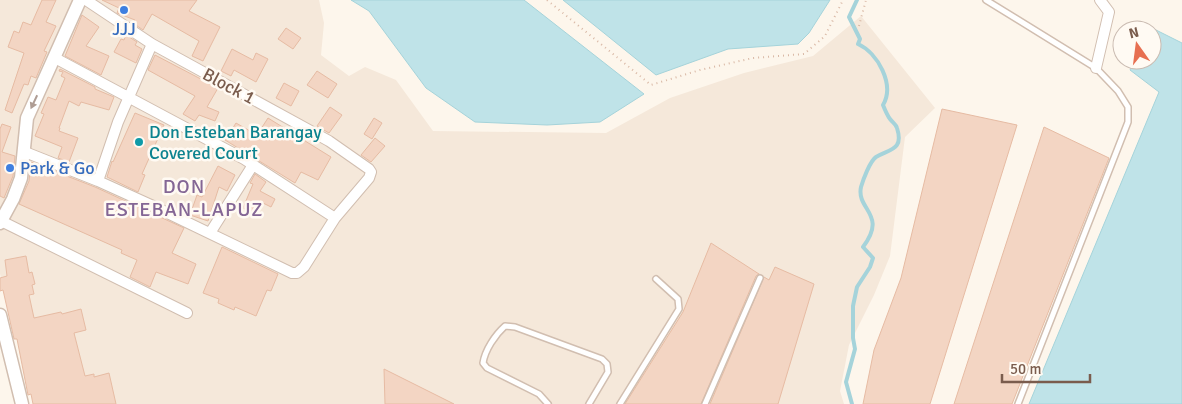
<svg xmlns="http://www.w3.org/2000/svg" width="1182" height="404" font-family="Signika,sans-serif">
<rect width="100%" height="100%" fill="#fdf6ec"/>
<path fill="#f5e8da" d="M0,0H319L324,23L321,55L349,76L365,67L396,80L433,131L606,133L670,98L744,73L813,56L861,16L935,108L905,137L890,256L874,295L849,345L840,391L844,404H34L0,274Z"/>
<path fill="#bfe3e8" stroke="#a5d3da" d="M351,0H524L644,94L600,122L547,125L475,122L426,88L369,11Z
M563,0H830L809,33L798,44L728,49L656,75Z
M1150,27L1182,43V404H1029L1159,92L1130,70L1135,60H1152V30H1149Z"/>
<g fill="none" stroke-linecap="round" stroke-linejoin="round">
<path stroke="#a5d3da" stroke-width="4" d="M852,404L846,382L855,349L853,338V306L857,287L870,267L873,258L863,247C888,214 856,210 861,187C863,180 870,161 876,157C890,149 904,150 897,128C896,124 893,123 890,119C887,115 885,110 883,105C895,85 878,53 858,44L860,39L849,17L857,0"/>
</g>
<path fill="#f3d5c3" stroke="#e6bba3" d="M42,0H56L46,22L56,26L44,51L47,52L36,78L31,76L28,85L24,84L12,113L5,110L24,53L8,47L14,31L19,33L23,22L31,25Z
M102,0H197L189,11L220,27L203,61L192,56L199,41L152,14L143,30L133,23L135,20L117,13L119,8Z
M82,15L99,27L86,46L109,56L101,75L65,56Z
M286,28L301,38L293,49L278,39Z
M126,35L137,42L135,45L142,49L136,63L114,52L121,39L124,40Z
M232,49L253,60L256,53L268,59L256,82L234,70L231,76L221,71Z
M155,55L218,88L207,107L219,112L215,121L199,115L195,121L183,114L195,96L148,70Z
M60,69L95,87V89L114,97L109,110L81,102L79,106L69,101L59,128H60L59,131L78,138L69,162L58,158L62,147L35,136L44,114L41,113L48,97L56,100L65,78L61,76L63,72L59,71Z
M317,71L337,84L328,98L307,85Z
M284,83L299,91L291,106L276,98Z
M330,107L342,115L329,133L317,126Z
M942,109L1017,125L930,404H863L874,350L901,278Z
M135,113L164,125L142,174L145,175L138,192L107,177L112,161L113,162Z
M268,118L331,157L318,180L301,172L295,183L225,140L236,123L257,135Z
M374,118L382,123L372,139L364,134Z
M2,124L11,127L2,152L15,156L13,176L4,198L0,196V129Z
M1044,127L1109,158L1012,404H954Z
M375,138L385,146L371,162L361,155Z
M31,162L95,187L184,228L172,253L196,264L188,284L156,272L150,287L130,277L137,260L121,253L122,250L19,204L29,181Z
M218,166L235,175L227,191L219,187L208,221L190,215L197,195L202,197Z
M255,174L266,182L260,191L275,199L271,207L259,201L254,213L243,208L253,184L250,183Z
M711,243L759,274L756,276L701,404H625L683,312Z
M222,247L278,274L271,291L267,290L256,316L235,307L234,310L218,303L219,299L203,293Z
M26,256L29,273L32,272L35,284L32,285L34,294L29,295L34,318L61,312L62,314L81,309L86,330L74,333L85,376L94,374V377L109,373L116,404H33L31,394L28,395L17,339H14L3,290L0,291V278L7,276L5,260Z
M775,267L814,284L778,404H710L764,277L769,280Z
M384,369L454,404H385Z"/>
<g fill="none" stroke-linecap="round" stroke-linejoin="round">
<g stroke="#d1beb0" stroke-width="8">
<path id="service" d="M986,0L1096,68L1118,91L1128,107V122L1121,140L1018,404
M548,404L539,394L487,368L483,363C485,350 495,335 505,326L515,327L602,359L607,364L608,372L589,404
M620,404L679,309L678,299L656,279
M705,404L760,278"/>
</g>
<g stroke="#d1beb0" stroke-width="12">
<path id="minor" d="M55,58L244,159L335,218
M1096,68L1109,12L1100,0
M25,152L98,181L151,205L292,273H297L304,267L335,218L369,178L371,172L369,169L329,141L152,44L86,0
M98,181L118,122L152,44
M1,221L187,313
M210,233L253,165"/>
</g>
<g stroke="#d1beb0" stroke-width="15">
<path id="tertiary" d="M0,223L13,199L21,178L27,118L80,0
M0,315L22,404"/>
</g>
<path stroke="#d9b8a5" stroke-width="2" stroke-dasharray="1 4" stroke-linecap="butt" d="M547,0L651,85L700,70L753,58L804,54L825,36L843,0
M859,26L866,0"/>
<use href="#service" stroke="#fff" stroke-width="5"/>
<use href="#minor" stroke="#fff" stroke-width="10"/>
<use href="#tertiary" stroke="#fff" stroke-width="12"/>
</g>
<defs><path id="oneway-solid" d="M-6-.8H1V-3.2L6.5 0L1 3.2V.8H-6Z" transform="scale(1.25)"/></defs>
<use fill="#af9d94" href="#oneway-solid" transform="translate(34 102) rotate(115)"/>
<g fill="#3f7fe0" stroke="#fffaf3" stroke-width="2">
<circle cx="124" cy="10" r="5"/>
<circle cx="10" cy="168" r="5"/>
</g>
<circle fill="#0f9aa8" stroke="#fffaf3" stroke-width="2" cx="139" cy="142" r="5"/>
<g text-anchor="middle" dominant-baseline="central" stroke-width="5" stroke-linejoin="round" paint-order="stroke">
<g font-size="18" fill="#366cbe" stroke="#fffaf3">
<text x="124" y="29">JJJ</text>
<text x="20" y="168" text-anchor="start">Park &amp; Go</text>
</g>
<g font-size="18" fill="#7a5c4d" stroke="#fffaf3">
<text transform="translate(229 86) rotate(28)">Block 1</text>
</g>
<g font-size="18" fill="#0d838f" stroke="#fffaf3" text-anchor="start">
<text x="149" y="132">Don Esteban Barangay<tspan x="149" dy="21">Covered Court</tspan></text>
</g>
<g font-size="20" letter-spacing="1" fill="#846695" stroke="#fffaf3">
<text x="184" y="186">DON<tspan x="184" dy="23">ESTEBAN-LAPUZ</tspan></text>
</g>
</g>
<g transform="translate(1137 45) rotate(346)"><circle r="24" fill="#fffaf3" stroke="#cabbb1"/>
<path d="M0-4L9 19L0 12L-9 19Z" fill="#e76f51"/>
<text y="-8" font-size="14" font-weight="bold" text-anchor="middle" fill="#7a5c4d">N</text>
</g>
<path d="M1002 374v8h88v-8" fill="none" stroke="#7a5c4d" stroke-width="2.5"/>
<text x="1010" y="374" font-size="15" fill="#7a5c4d" stroke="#fffaf3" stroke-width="4" paint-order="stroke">50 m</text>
</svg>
